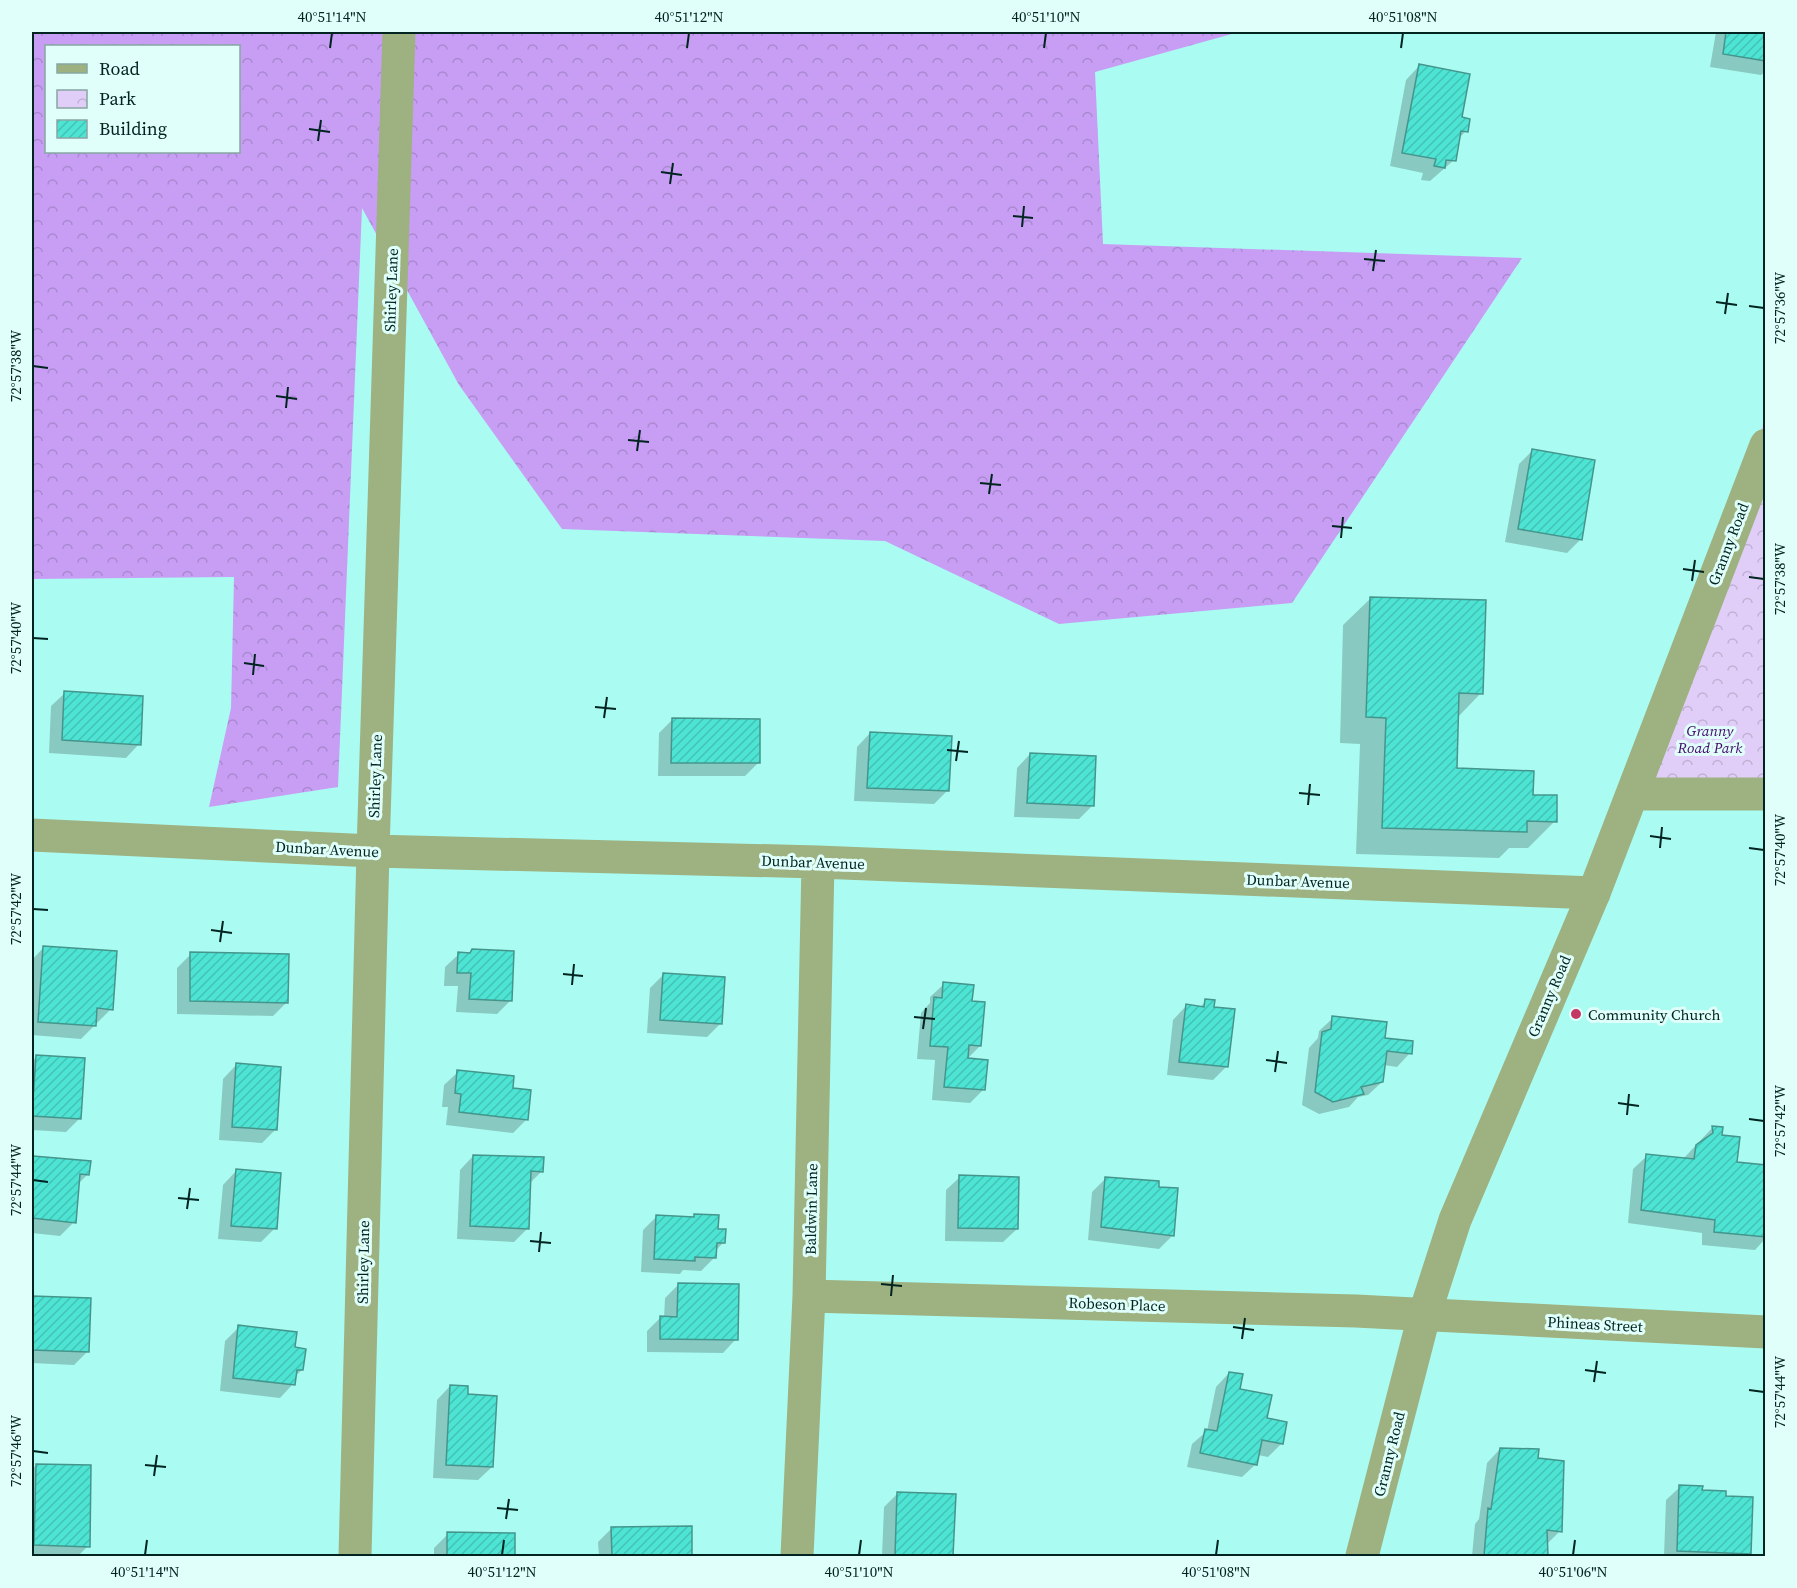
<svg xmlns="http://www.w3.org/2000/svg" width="1797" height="1588" font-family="'Source Serif 4',serif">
<defs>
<pattern id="forest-crowns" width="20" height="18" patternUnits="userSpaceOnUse" patternTransform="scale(1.5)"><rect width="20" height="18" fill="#c79ef4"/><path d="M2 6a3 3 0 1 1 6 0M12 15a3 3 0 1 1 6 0" fill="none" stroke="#a988d1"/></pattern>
<pattern id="park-crowns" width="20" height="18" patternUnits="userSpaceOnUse" patternTransform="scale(1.5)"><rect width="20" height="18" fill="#e1cef8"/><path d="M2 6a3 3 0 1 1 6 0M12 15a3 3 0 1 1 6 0" fill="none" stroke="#bfb1d4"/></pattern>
<pattern id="building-hatch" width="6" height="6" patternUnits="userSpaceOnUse" patternTransform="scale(1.5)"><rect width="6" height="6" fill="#4ee4d4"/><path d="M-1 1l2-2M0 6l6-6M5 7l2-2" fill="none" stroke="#42c3b6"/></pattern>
</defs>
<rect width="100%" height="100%" fill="#aafcf2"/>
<path fill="url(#forest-crowns)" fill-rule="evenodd" d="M32,32H1239L1095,72L1103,244L1522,258L1292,603L1059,624L885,541L562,529L459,385L362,208L338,787L209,807L231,708L234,577L32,579ZM46,46H238V152H46Z"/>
<path fill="url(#park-crowns)" d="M1765,418V794H1633Z"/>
<path fill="#0003" d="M1716,32H1766V71L1761,75L1710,67Z
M1419,66L1460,118L1466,131L1458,139L1454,160L1430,181L1421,180L1423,173L1390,166L1406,80Z
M1532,451L1581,539L1567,553L1505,542L1519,464Z
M1370,599L1481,693L1457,718L1456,770L1531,796L1555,821L1528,848H1509L1499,858L1356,854L1360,744L1340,743L1343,625Z
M65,693L139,744L126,758L49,753L51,706Z
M672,720L758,763L745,776H658L659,733Z
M870,733L948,790L934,804L854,801L857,747Z
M1030,754L1092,806L1079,819L1014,817L1017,768Z
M44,947L111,1009L81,1039L32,1035V960Z
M472,950L511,1000L497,1014L456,1012L458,986H444L445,967L459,954H469Z
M191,954L287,1002L273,1016L177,1014V968Z
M664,974L721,1023L707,1037L647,1033L650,988Z
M944,984L971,1002L980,1046L966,1060L984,1089L970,1103L932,1100L935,1060L917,1059L921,1013L930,1003V997Z
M1206,1001L1213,1008L1227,1066L1213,1080L1167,1075L1173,1020L1186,1006L1199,1008Z
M1333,1018L1410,1053L1397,1067L1384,1065L1382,1082L1368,1095L1358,1097L1349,1107L1319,1114L1302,1105L1309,1048L1318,1038L1319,1031Z
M37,1056L80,1118L66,1132L32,1130V1062Z
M236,1065L276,1129L262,1143L219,1140L223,1079Z
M458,1072L511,1089L527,1119L513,1133L446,1125L448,1107H442L444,1085Z
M1713,1127L1735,1164L1766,1167L1765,1239L1755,1250L1702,1245V1233L1628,1223L1633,1169L1647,1156L1683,1159Z
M473,1156L542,1171L529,1184L528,1228L514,1242L457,1239L460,1170Z
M34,1157L88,1174L78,1184L74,1222L60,1236L32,1233Z
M236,1171L275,1228L261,1242L218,1239L223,1185Z
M960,1177L1017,1229L1003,1242L945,1241L946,1190Z
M1106,1178L1173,1235L1159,1249L1088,1240L1092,1192Z
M695,1215L717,1230L724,1242L715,1251V1257L701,1271L683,1270L680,1274L641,1272L643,1230L656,1217L692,1218Z
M679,1284L736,1339L723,1353L647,1352V1331L660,1318H664L665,1298Z
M32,1298L89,1300L87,1352L74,1365L32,1363Z
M239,1327L294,1349L302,1370L294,1377L293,1384L280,1398L220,1391L225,1341Z
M1229,1373L1238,1390L1266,1419L1282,1443L1268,1457L1258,1455L1256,1464L1242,1477L1187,1467L1192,1444L1207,1431L1216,1387Z
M450,1386L492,1467L478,1480L433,1478L437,1400Z
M1500,1449L1536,1459L1560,1531L1546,1545V1556H1472L1475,1524L1479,1519L1487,1463Z
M36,1465L88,1546L78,1556H32V1470Z
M1680,1487L1700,1492L1750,1553L1747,1556H1664L1666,1500Z
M898,1493L954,1496L952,1556H882L884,1507Z
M612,1528H690V1556H599L598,1542Z
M448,1534H513V1556H434V1548Z"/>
<path fill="url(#building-hatch)" stroke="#44968d" stroke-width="1.5" d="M1726,32H1766V61L1723,54Z
M1419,64L1470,74L1462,117L1470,119L1468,132L1461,131L1456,161L1446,160L1445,168L1434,166L1436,159L1402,153Z
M1532,449L1595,460L1582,540L1518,529Z
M1370,597L1486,600L1483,694L1459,693L1457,768L1534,771L1533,795H1557V822L1527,821V832L1382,828L1386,718L1366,717Z
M64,691L143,696L141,745L62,740Z
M672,718L760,719V763H671Z
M870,732L952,736L949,791L867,788Z
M1030,753L1096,756L1094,806L1027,803Z
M43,946L117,951L113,1010L97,1008L96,1026L38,1022Z
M472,949L514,951L512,1001L469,999L471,973H457L458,952L470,953Z
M190,952L289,954L288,1003L190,1001Z
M663,973L725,977L722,1024L660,1020Z
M943,982L974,985L972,1001L985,1002L981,1046L969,1045L968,1058L988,1060L985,1090L944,1087L948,1047L930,1046L934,997L942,998Z
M1205,999L1215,1000L1214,1007L1235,1009L1228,1067L1179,1062L1186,1004L1204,1007Z
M1332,1016L1387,1022L1385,1038L1413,1041L1412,1054L1387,1051L1383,1082L1361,1087L1364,1094L1333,1102L1315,1092L1322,1032L1331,1029Z
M36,1055L85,1058L81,1119L32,1116Z
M236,1063L281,1067L277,1130L232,1127Z
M457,1070L514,1076L513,1088L531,1090L528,1120L459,1112L461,1094L455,1093Z
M1712,1126L1723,1127L1722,1135L1740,1137L1737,1162L1766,1165V1237L1714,1232L1715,1220L1641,1210L1646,1154L1694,1159L1696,1145L1713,1133Z
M473,1155L544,1157L543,1172L531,1171L529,1229L470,1226Z
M33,1156L91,1161L89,1175L80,1174L76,1223L32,1218Z
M236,1169L281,1173L277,1229L231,1226Z
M959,1175L1019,1177L1018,1229L958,1228Z
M1105,1177L1159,1181V1187L1178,1188L1174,1236L1101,1227Z
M694,1214L719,1215L718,1229H726L725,1243H717L716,1258L695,1257V1261L654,1259L656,1215L694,1217Z
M678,1283L739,1284L738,1340L660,1339V1316L677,1317Z
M32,1296L91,1298L89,1352L32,1350Z
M238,1325L297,1332L295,1347L306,1349L303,1370H297L295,1385L233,1378Z
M1229,1372L1243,1374L1240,1389L1272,1395L1267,1418L1287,1422L1283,1444L1262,1440L1257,1465L1200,1453L1205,1429L1217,1431Z
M450,1385L468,1386V1394L497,1396L493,1467L446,1465Z
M1500,1448L1539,1449L1538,1458L1564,1461L1562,1532L1547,1530L1548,1556H1484L1488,1508L1491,1509Z
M36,1464L91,1465L90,1547L34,1545Z
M1679,1485L1703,1486L1702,1490L1726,1491V1496L1753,1497L1751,1554L1677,1551Z
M897,1492L956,1494L953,1556H895Z
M692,1526V1556H612L611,1527Z
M447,1532L515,1533V1556H447Z"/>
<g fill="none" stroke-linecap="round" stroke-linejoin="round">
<path stroke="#9eb180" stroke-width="33" d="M1633,794H1766
M32,835L373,851L818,862L1594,893
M809,1296L1356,1311L1766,1332
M355,1556L373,851L399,32
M797,1556L809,1296L818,862"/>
<path stroke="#9eb180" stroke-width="33" d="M1362,1556L1424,1316L1455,1220L1594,893L1766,445"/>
</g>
<path fill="none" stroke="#012421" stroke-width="2" d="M330,48L332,33M687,48L689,33M1044,48L1046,33M1401,48L1403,33M309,129L330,132M318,141L321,120M661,172L682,175M670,184L673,163M1013,216L1033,218M1022,227L1024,206M1364,259L1385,261M1373,271L1376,250M1716,302L1737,305M1749,306L1764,308M1725,314L1728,293M33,366L48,368M276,396L297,399M286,408L288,387M628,440L649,442M637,451L640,430M980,483L1001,485M989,494L992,474M1332,526L1352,528M1341,538L1343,517M1683,569L1704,572M1749,577L1764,579M1692,581L1695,560M33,638L48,639M244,663L264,666M253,675L255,654M595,707L616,709M604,718L607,697M947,750L968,752M956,761L959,741M1299,793L1320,795M1308,805L1310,784M1650,836L1671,839M1660,848L1662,827M1749,848L1764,850M33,909L48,910M211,930L232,933M220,942L223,921M563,974L583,976M572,985L574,964M914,1017L935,1019M923,1029L926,1008M1266,1060L1287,1063M1275,1072L1278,1051M1618,1103L1639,1106M1627,1115L1629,1094M1749,1119L1764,1121M33,1180L48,1182M178,1198L199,1200M187,1209L190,1188M530,1241L551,1243M539,1252L541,1232M881,1284L902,1286M891,1296L893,1275M1233,1327L1254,1330M1242,1339L1245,1318M1585,1370L1606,1373M1594,1382L1597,1361M1749,1390L1764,1392M33,1451L48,1453M145,1465L166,1467M154,1476L157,1455M497,1508L518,1510M506,1519L509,1499M145,1555L147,1540M502,1555L504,1540M859,1555L861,1540M1216,1555L1218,1540M1573,1555L1575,1540"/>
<circle fill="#c43765" stroke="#e0fffa" stroke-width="2" cx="1576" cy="1014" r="6"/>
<g text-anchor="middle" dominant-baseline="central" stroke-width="6" stroke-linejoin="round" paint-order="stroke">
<g font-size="15" fill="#012421" stroke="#e0fffa">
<text transform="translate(391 290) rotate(-88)">Shirley Lane</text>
<text transform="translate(1728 544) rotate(-69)">Granny Road</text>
<text transform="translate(375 776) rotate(-88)">Shirley Lane</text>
<text transform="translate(327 849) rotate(3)">Dunbar Avenue</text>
<text transform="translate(813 862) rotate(2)">Dunbar Avenue</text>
<text transform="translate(1298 881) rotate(2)">Dunbar Avenue</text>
<text transform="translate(1549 996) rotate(-67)">Granny Road</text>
<text transform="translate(811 1209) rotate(-89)">Baldwin Lane</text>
<text transform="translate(363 1262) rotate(-89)">Shirley Lane</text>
<text transform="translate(1117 1304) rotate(2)">Robeson Place</text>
<text transform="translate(1595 1324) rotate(3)">Phineas Street</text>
<text transform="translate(1389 1454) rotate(-76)">Granny Road</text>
</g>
<g font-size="15" font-style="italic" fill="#43096b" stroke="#e0fffa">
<text x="1710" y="730">Granny<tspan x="1710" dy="17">Road Park</tspan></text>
</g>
<g font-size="15" fill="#012421" stroke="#e0fffa" text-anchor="start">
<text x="1588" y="1014">Community Church</text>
</g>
</g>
<rect width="1797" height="1588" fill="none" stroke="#e0fffa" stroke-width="66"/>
<rect x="45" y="45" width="195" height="108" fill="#e0fffa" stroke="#87a7a3" stroke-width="1.5"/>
<rect x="57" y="64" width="30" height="9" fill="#9eb180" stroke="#87a7a3" stroke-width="1.5"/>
<text x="99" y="75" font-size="18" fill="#012421">Road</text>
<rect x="57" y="90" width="30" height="18" fill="url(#park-crowns)" stroke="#87a7a3" stroke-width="1.5"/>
<text x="99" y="105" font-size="18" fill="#012421">Park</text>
<rect x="57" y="120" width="30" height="18" fill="url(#building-hatch)" stroke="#87a7a3" stroke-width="1.5"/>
<text x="99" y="135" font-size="18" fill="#012421">Building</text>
<rect x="33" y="33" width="1731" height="1522" fill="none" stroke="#012421" stroke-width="2"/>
<g font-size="15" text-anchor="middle" fill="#012421">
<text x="332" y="22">40°51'14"N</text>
<text x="689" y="22">40°51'12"N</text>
<text x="1046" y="22">40°51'10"N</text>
<text x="1403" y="22">40°51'08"N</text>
<text transform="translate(1780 308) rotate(-90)" y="5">72°57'36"W</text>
<text transform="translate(16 366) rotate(-90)" y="5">72°57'38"W</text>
<text transform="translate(1780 579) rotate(-90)" y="5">72°57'38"W</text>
<text transform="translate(16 638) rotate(-90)" y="5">72°57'40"W</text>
<text transform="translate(1780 850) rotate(-90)" y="5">72°57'40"W</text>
<text transform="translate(16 909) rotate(-90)" y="5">72°57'42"W</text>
<text transform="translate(1780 1121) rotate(-90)" y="5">72°57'42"W</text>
<text transform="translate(16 1180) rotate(-90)" y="5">72°57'44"W</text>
<text transform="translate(1780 1392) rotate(-90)" y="5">72°57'44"W</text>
<text transform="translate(16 1451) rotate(-90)" y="5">72°57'46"W</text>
<text x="145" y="1577">40°51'14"N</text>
<text x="502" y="1577">40°51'12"N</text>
<text x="859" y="1577">40°51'10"N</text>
<text x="1216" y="1577">40°51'08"N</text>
<text x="1573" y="1577">40°51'06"N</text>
</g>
</svg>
